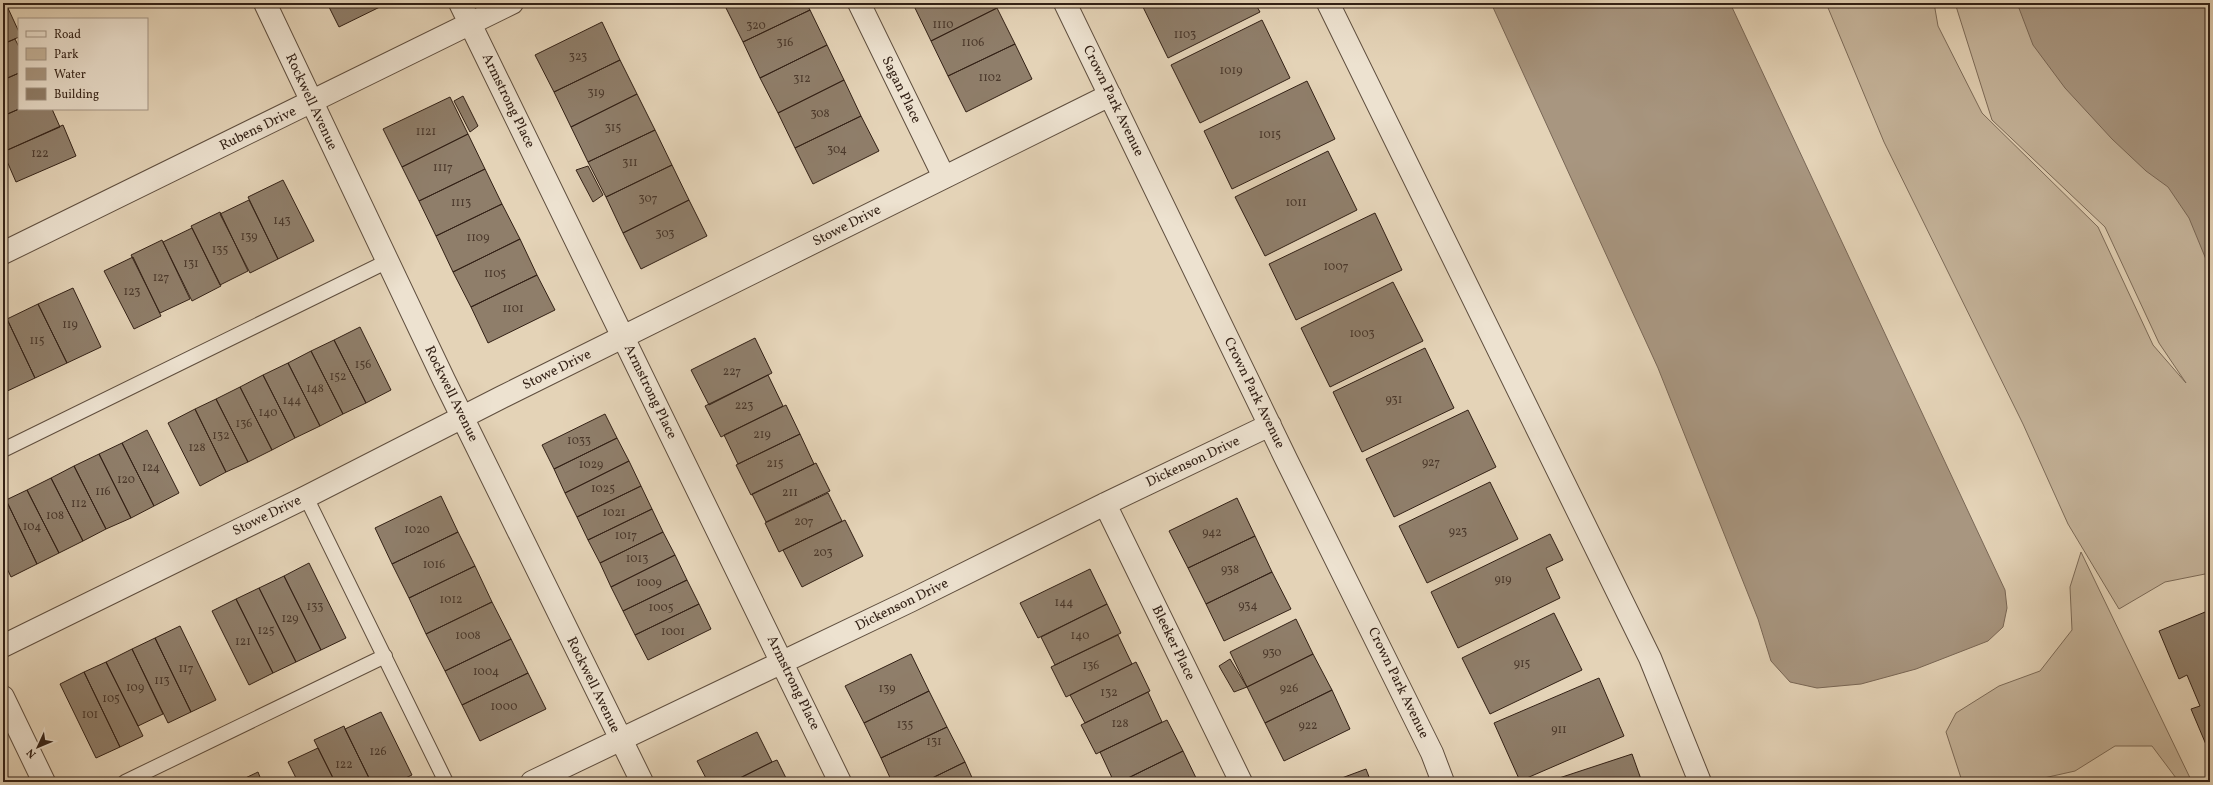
<svg xmlns="http://www.w3.org/2000/svg" width="2213" height="785" font-family="Vollkorn,serif">
<rect width="100%" height="100%" fill="#e4d3b7"/>
<filter id="stains"><feTurbulence type="fractalNoise" baseFrequency=".005" numOctaves="4"/><feColorMatrix values="0 0 0 0 .2 0 0 0 0 .09 0 0 0 0 .02 0 0 0 .5 -.17"/></filter>
<radialGradient id="worn" r=".72"><stop offset=".6" stop-color="#630" stop-opacity="0"/><stop offset="1" stop-color="#630" stop-opacity=".3"/></radialGradient>
<path fill="#c6b59c" stroke="#7c6b59" d="M1826,3H1934L1938,26L1982,113L2098,227L2153,345L2186,383L2159,343L2105,227L1992,120L1955,3H2210V573L2165,582L2119,609L2068,524L2023,424L1884,142Z
M2081,552L2192,782H2179L2152,746H2115L2075,771L2026,782H1973L1961,778L1946,732L1956,713L1999,686L2040,671L2072,630L2070,587Z"/>
<path fill="#a89680" stroke="#796756" d="M1491,3H1730L2005,590L2007,608L2003,627L1988,641L1916,669L1861,684L1817,688L1790,682L1771,661L1758,619L1658,368Z
M2017,3H2210V269L2189,218L2168,187L2146,171L2112,139L2065,88L2033,45Z"/>
<path fill="#8f7e6a" stroke="#332116" d="M327,3H388L339,27Z
M735,3H806L810,10L743,42L726,8Z
M919,3H994L997,8L931,41L914,6Z
M1141,3H1255L1260,12L1168,58Z
M7,6L19,32V37L3,44V8Z
M997,8L1015,44L948,76L931,41Z
M810,10L827,45L760,78L743,42Z
M1262,20L1290,78L1200,123L1171,65Z
M602,22L620,60L554,92L535,55Z
M15,39L19,47V73L3,80V44Z
M1015,44L1032,79L966,112L948,76Z
M827,45L844,80L778,113L760,78Z
M620,60L637,94L571,127L554,92Z
M19,73V109L3,116V80Z
M844,80L861,116L795,148L778,113Z
M1307,81L1335,139L1232,189L1204,131Z
M637,94L655,130L588,162L571,127Z
M463,96L478,126L470,132L454,101Z
M450,97L468,134L402,167L383,129Z
M19,109H52L60,127L3,152V116Z
M861,116L879,151L813,184L795,148Z
M63,125L76,156L16,182L3,152Z
M655,130L672,165L606,197L588,162Z
M468,134L485,169L419,201L402,167Z
M1328,151L1357,210L1265,256L1235,197Z
M672,165L689,200L623,233L606,197Z
M588,166L603,195L593,202L576,170Z
M485,169L502,204L436,236L419,201Z
M283,180L314,241L278,259L248,197Z
M249,200L278,259L250,273L220,214Z
M689,200L707,236L641,269L623,233Z
M502,204L520,239L453,272L436,236Z
M220,212L248,271L220,285L191,226Z
M1375,213L1402,270L1296,320L1269,264Z
M192,228L221,286L192,301L163,242Z
M520,239L537,275L471,307L453,272Z
M162,240L190,299L160,313L131,255Z
M133,257L161,316L134,329L104,271Z
M537,275L555,310L488,343L471,307Z
M1393,282L1423,341L1330,387L1301,328Z
M73,288L101,347L67,363L38,304Z
M38,304L67,363L35,378L7,319Z
M7,319L35,378L3,393V321Z
M360,327L391,390L366,403L334,340Z
M755,338L772,373L709,405L691,370Z
M334,340L366,403L343,414L311,351Z
M1425,348L1454,408L1362,452L1333,392Z
M311,351L343,414L320,426L288,363Z
M288,363L320,426L295,438L263,375Z
M263,375L295,438L272,450L240,387Z
M768,375L783,406L721,437L705,406Z
M240,387L272,450L248,462L216,399Z
M216,399L248,462L226,472L195,409Z
M786,405L800,434L738,464L724,435Z
M195,409L226,472L200,486L168,423Z
M1468,410L1496,467L1394,517L1366,459Z
M605,414L617,438L554,469L542,445Z
M147,430L179,493L154,506L122,443Z
M800,434L814,464L751,495L736,465Z
M617,438L629,461L565,493L554,469Z
M122,443L154,506L131,518L99,454Z
M99,454L131,518L106,529L74,466Z
M629,461L641,486L577,517L565,493Z
M816,463L830,491L766,522L752,494Z
M74,466L106,529L83,541L51,478Z
M51,478L83,541L59,553L27,490Z
M1490,482L1518,539L1427,583L1399,526Z
M641,486L652,509L588,540L577,517Z
M27,490L59,553L37,564L6,500Z
M828,493L842,521L779,552L765,523Z
M441,496L458,532L392,564L375,528Z
M1237,498L1255,536L1188,568L1169,531Z
M6,500L37,564L11,577L3,560V502Z
M652,509L663,532L600,563L588,540Z
M845,520L863,556L802,587L783,550Z
M458,532L475,566L409,598L392,564Z
M663,532L675,555L611,587L600,563Z
M1550,534L1563,560L1546,568L1560,598L1458,648L1431,592Z
M1255,536L1272,572L1206,604L1188,568Z
M675,555L687,580L623,611L611,587Z
M309,563L346,638L321,650L284,576Z
M475,566L492,602L426,634L409,598Z
M1090,569L1107,604L1038,638L1020,603Z
M1272,572L1291,609L1224,641L1206,604Z
M284,576L321,650L296,662L259,588Z
M687,580L699,604L635,635L623,611Z
M259,588L296,662L273,673L236,599Z
M236,599L273,673L249,685L212,611Z
M492,602L511,639L445,671L426,634Z
M699,604L711,629L648,660L635,635Z
M1107,604L1121,633L1055,665L1041,637Z
M2210,610V754L2191,709L2200,706L2187,675L2179,679L2159,631Z
M1554,613L1582,670L1490,714L1462,658Z
M1296,619L1313,654L1247,687L1230,652Z
M180,626L216,700L191,712L155,638Z
M1118,635L1132,664L1066,697L1051,667Z
M155,638L191,712L168,723L132,649Z
M511,639L528,673L462,705L445,671Z
M132,649L163,714L138,726L106,662Z
M911,654L929,691L864,723L845,686Z
M1313,654L1332,690L1265,723L1247,687Z
M1230,659L1247,687L1234,692L1219,666Z
M106,662L143,736L120,747L84,672Z
M1136,662L1150,691L1085,723L1070,695Z
M84,672L120,747L96,758L60,684Z
M528,673L546,709L480,741L462,705Z
M1599,678L1624,736L1520,781L1494,723Z
M1332,690L1350,729L1284,761L1265,723Z
M929,691L947,727L881,758L864,723Z
M1148,692L1162,722L1096,754L1081,725Z
M381,712L412,775L397,782H371L345,729Z
M1167,720L1183,751L1120,782H1114L1100,752Z
M344,726L345,729L371,782H335L314,740Z
M947,727L965,762L924,782H892L881,758Z
M757,732L772,762L732,782H708L697,761Z
M318,748L335,782H298L288,762Z
M1183,751L1198,782H1120Z
M1632,754L1642,782H1547Z
M777,760L788,782H732L772,762Z
M965,762L974,782H924Z
M1366,769L1371,782H1331Z
M258,772L262,782H237Z"/>
<g fill="none" stroke-linecap="round" stroke-linejoin="round">
<g stroke="#5f4e3e" stroke-width="16">
<path id="lane" d="M3,450L388,261
M306,497L446,782
M125,782L385,656"/>
</g>
<g stroke="#5f4e3e" stroke-width="24">
<path id="street" d="M265,3L444,380L642,782
M460,3L840,782
M859,3L944,177
M1065,3L1287,461L1432,753L1443,782
M1328,3L1650,658L1700,782
M3,253L512,3
M1105,504L1241,782
M3,646L306,497L502,397L1110,95
M3,697L44,782
M532,782L910,601L1105,504L1270,425"/>
</g>
<use href="#lane" stroke="#ede2d0" stroke-width="14"/>
<use href="#street" stroke="#ede2d0" stroke-width="22"/>
</g>
<g text-anchor="middle" dominant-baseline="central" stroke-width="3" stroke-linejoin="round" paint-order="stroke">
<g font-size="12" fill="#4a382b">
<text x="943" y="25">1110</text>
<text x="756" y="26">320</text>
<text x="1185" y="35">1103</text>
<text x="785" y="43">316</text>
<text x="973" y="43">1106</text>
<text x="578" y="57">323</text>
<text x="1231" y="71">1019</text>
<text x="990" y="78">1102</text>
<text x="802" y="79">312</text>
<text x="596" y="93">319</text>
<text x="820" y="114">308</text>
<text x="613" y="128">315</text>
<text x="426" y="132">1121</text>
<text x="1270" y="135">1015</text>
<text x="837" y="150">304</text>
<text x="40" y="154">122</text>
<text x="630" y="163">311</text>
<text x="443" y="168">1117</text>
<text x="648" y="199">307</text>
<text x="461" y="203">1113</text>
<text x="1296" y="203">1011</text>
<text x="282" y="221">143</text>
<text x="665" y="234">303</text>
<text x="249" y="237">139</text>
<text x="478" y="238">1109</text>
<text x="220" y="250">135</text>
<text x="191" y="264">131</text>
<text x="1336" y="267">1007</text>
<text x="495" y="274">1105</text>
<text x="161" y="278">127</text>
<text x="132" y="292">123</text>
<text x="513" y="309">1101</text>
<text x="70" y="325">119</text>
<text x="1362" y="334">1003</text>
<text x="37" y="341">115</text>
<text x="363" y="365">156</text>
<text x="732" y="372">227</text>
<text x="338" y="377">152</text>
<text x="315" y="389">148</text>
<text x="1394" y="400">931</text>
<text x="292" y="401">144</text>
<text x="744" y="406">223</text>
<text x="268" y="413">140</text>
<text x="244" y="424">136</text>
<text x="762" y="435">219</text>
<text x="221" y="436">132</text>
<text x="579" y="441">1033</text>
<text x="197" y="448">128</text>
<text x="1431" y="463">927</text>
<text x="775" y="464">215</text>
<text x="591" y="465">1029</text>
<text x="151" y="468">124</text>
<text x="126" y="480">120</text>
<text x="603" y="489">1025</text>
<text x="103" y="492">116</text>
<text x="790" y="493">211</text>
<text x="79" y="504">112</text>
<text x="614" y="513">1021</text>
<text x="55" y="516">108</text>
<text x="804" y="522">207</text>
<text x="32" y="527">104</text>
<text x="417" y="530">1020</text>
<text x="1458" y="532">923</text>
<text x="1212" y="533">942</text>
<text x="626" y="536">1017</text>
<text x="823" y="553">203</text>
<text x="637" y="559">1013</text>
<text x="434" y="565">1016</text>
<text x="1230" y="570">938</text>
<text x="1503" y="580">919</text>
<text x="649" y="583">1009</text>
<text x="451" y="600">1012</text>
<text x="1064" y="603">144</text>
<text x="1248" y="606">934</text>
<text x="315" y="607">133</text>
<text x="661" y="608">1005</text>
<text x="290" y="619">129</text>
<text x="266" y="631">125</text>
<text x="673" y="632">1001</text>
<text x="468" y="636">1008</text>
<text x="1080" y="636">140</text>
<text x="243" y="642">121</text>
<text x="1272" y="653">930</text>
<text x="1522" y="664">915</text>
<text x="1091" y="666">136</text>
<text x="186" y="669">117</text>
<text x="486" y="672">1004</text>
<text x="162" y="681">113</text>
<text x="135" y="688">109</text>
<text x="887" y="689">139</text>
<text x="1289" y="689">926</text>
<text x="1109" y="693">132</text>
<text x="111" y="699">105</text>
<text x="504" y="707">1000</text>
<text x="90" y="715">101</text>
<text x="1120" y="724">128</text>
<text x="905" y="725">135</text>
<text x="1308" y="726">922</text>
<text x="1559" y="730">911</text>
<text x="934" y="742">131</text>
<text x="378" y="752">126</text>
<text x="344" y="765">122</text>
</g>
<g font-size="14" fill="#332116" stroke="#ede2d0">
<text transform="translate(901 90) rotate(64)">Sagan Place</text>
<text transform="translate(508 101) rotate(64)">Armstrong Place</text>
<text transform="translate(1113 101) rotate(64)">Crown Park Avenue</text>
<text transform="translate(311 102) rotate(65)">Rockwell Avenue</text>
<text transform="translate(258 129) rotate(-26)">Rubens Drive</text>
<text transform="translate(847 226) rotate(-27)">Stowe Drive</text>
<text transform="translate(557 370) rotate(-26)">Stowe Drive</text>
<text transform="translate(650 392) rotate(64)">Armstrong Place</text>
<text transform="translate(1254 393) rotate(64)">Crown Park Avenue</text>
<text transform="translate(451 394) rotate(64)">Rockwell Avenue</text>
<text transform="translate(1193 462) rotate(-25)">Dickenson Drive</text>
<text transform="translate(267 516) rotate(-26)">Stowe Drive</text>
<text transform="translate(902 605) rotate(-26)">Dickenson Drive</text>
<text transform="translate(1173 643) rotate(64)">Bleeker Place</text>
<text transform="translate(793 683) rotate(64)">Armstrong Place</text>
<text transform="translate(1398 683) rotate(64)">Crown Park Avenue</text>
<text transform="translate(593 685) rotate(64)">Rockwell Avenue</text>
</g>
</g>
<rect width="2213" height="785" fill="none" stroke="#e4d3b7" stroke-width="16"/>
<rect x="4" y="4" width="2205" height="777" fill="none" stroke="#332116" stroke-width="2"/>
<rect x="8" y="8" width="2197" height="769" fill="none" stroke="#332116"/>
<rect x="18" y="18" width="130" height="92" fill="#ede2d0" stroke="#a39586"/>
<rect x="26" y="31" width="20" height="6" fill="#ede2d0" stroke="#a39586"/>
<text x="54" y="38" font-size="12" fill="#332116">Road</text>
<rect x="26" y="48" width="20" height="12" fill="#c6b59c" stroke="#a39586"/>
<text x="54" y="58" font-size="12" fill="#332116">Park</text>
<rect x="26" y="68" width="20" height="12" fill="#a89680" stroke="#a39586"/>
<text x="54" y="78" font-size="12" fill="#332116">Water</text>
<rect x="26" y="88" width="20" height="12" fill="#8f7e6a" stroke="#a39586"/>
<text x="54" y="98" font-size="12" fill="#332116">Building</text>
<g transform="translate(38 747) rotate(226)" stroke="#ede2d0" stroke-width="3" paint-order="stroke">
<path d="M0-3L7 15L0 10L-7 15Z" fill="#332116"/>
<text y="-6" font-size="11" font-weight="bold" text-anchor="middle" fill="#332116">N</text>
</g>
<rect width="100%" height="100%" filter="url(#stains)"/>
<rect width="100%" height="100%" fill="url(#worn)"/>
</svg>
